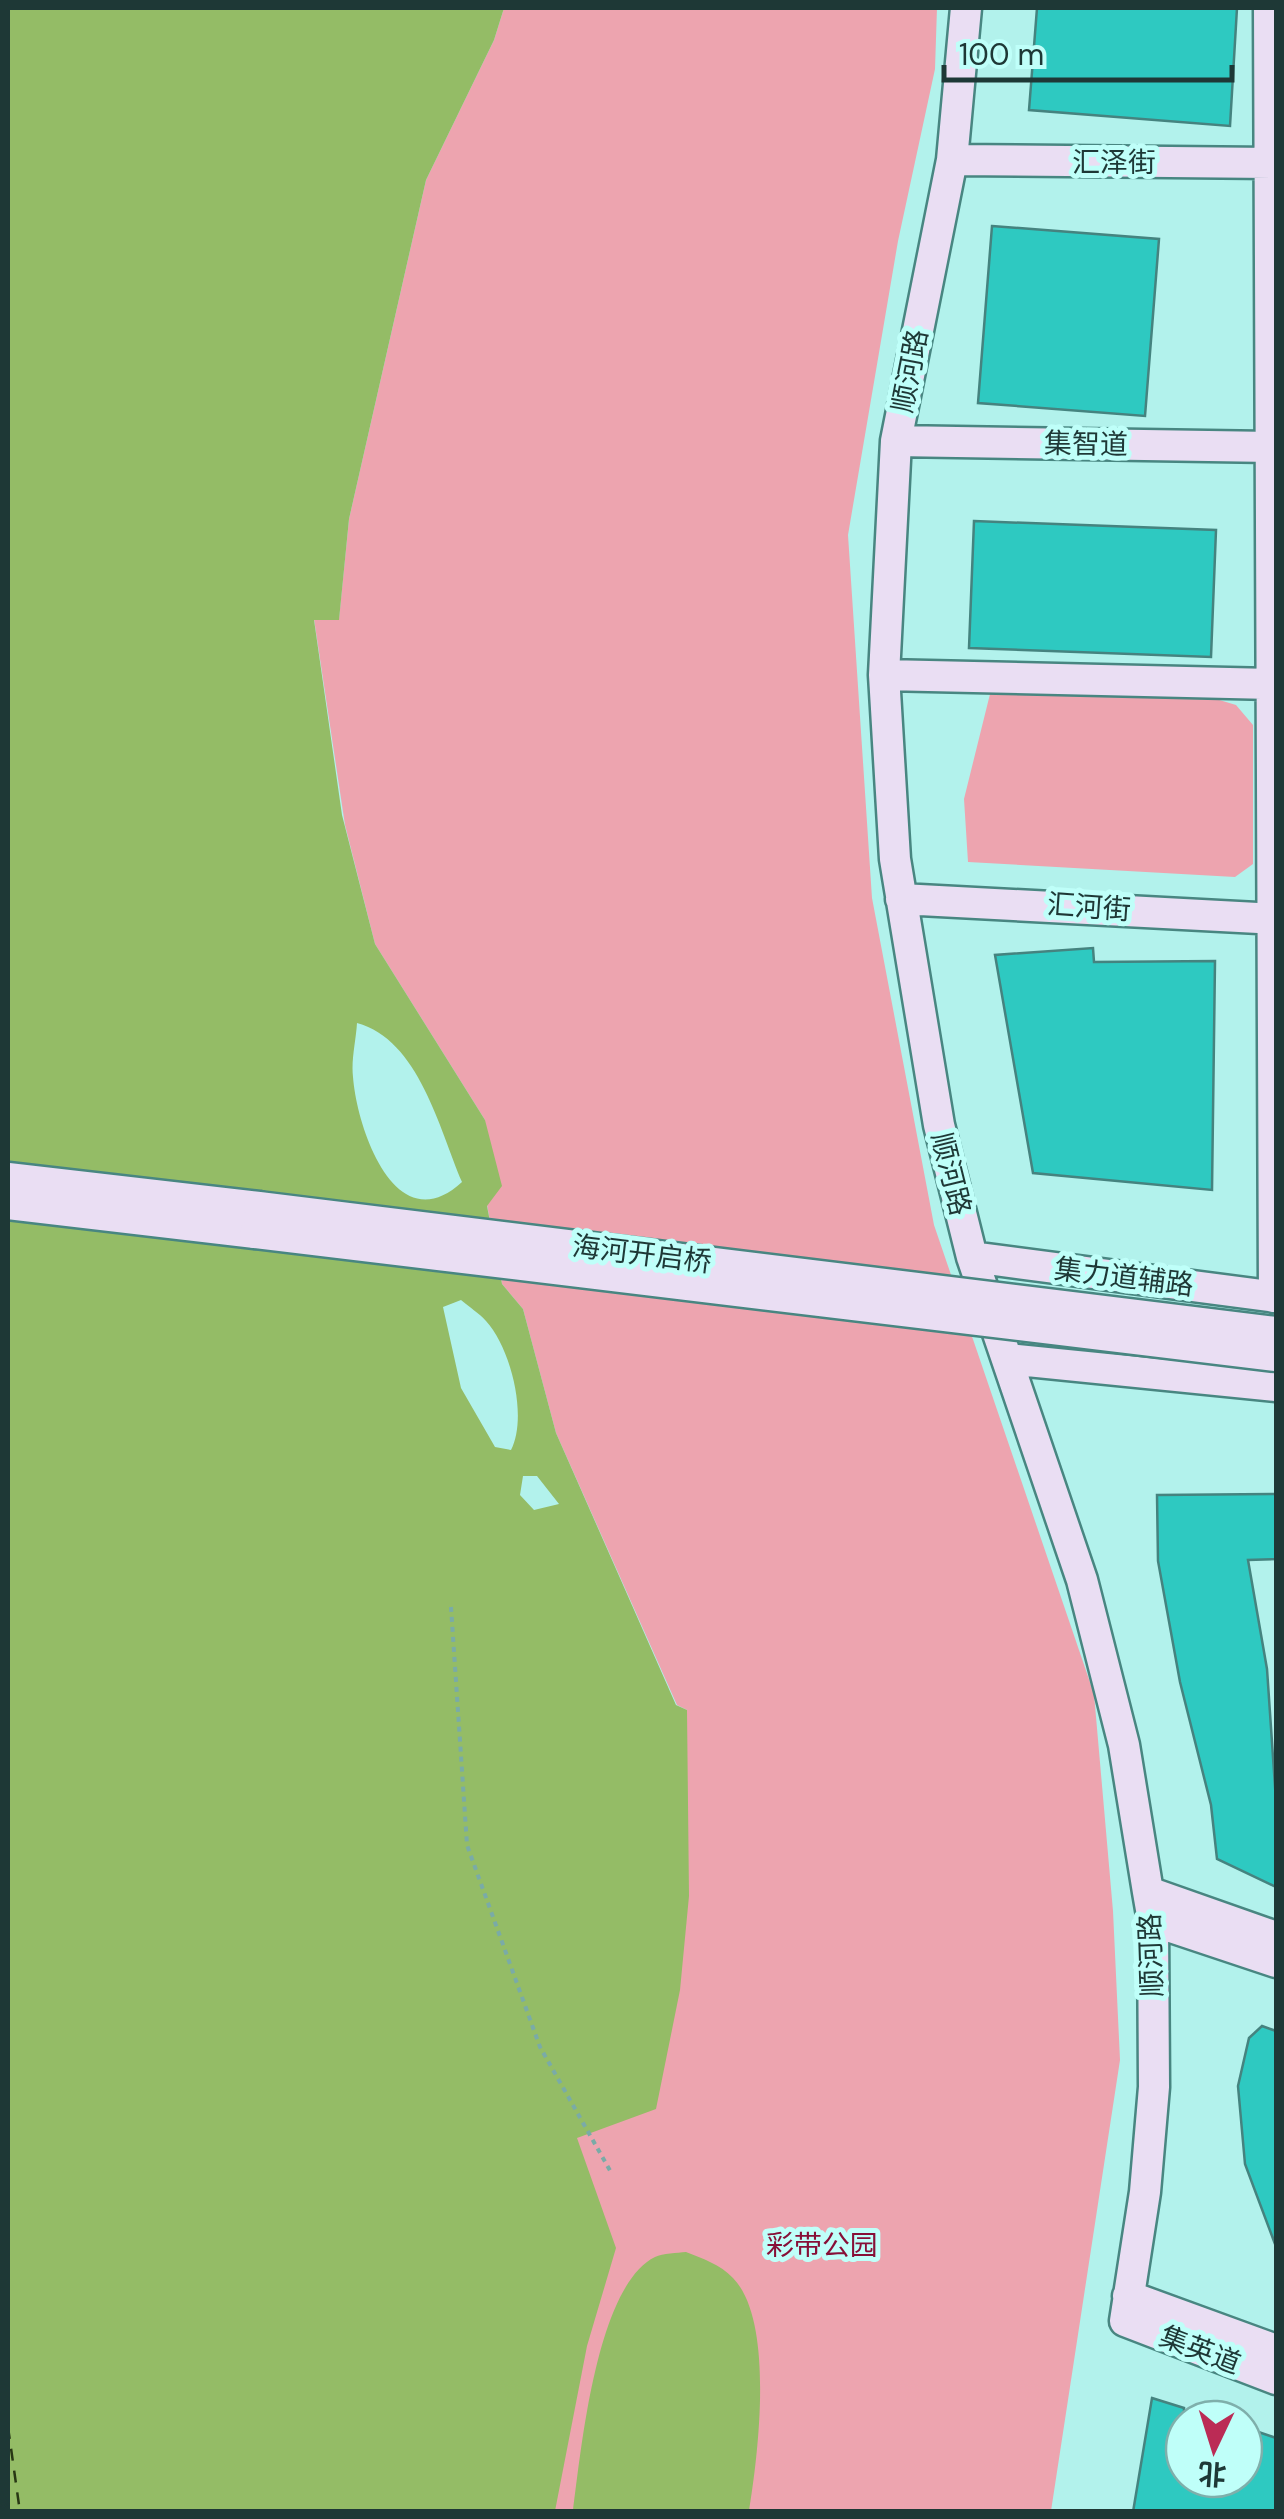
<svg xmlns="http://www.w3.org/2000/svg" width="1284" height="2519" font-family="'DM Sans','Noto Sans SC',sans-serif">
<rect width="100%" height="100%" fill="#b2f2ec"/>
<path fill="#eda4af" d="M504,8H937L935,69L898,241L848,535L872,898L934,1225L1094,1694L1113,1911L1120,2060L1051,2511H514L502,2205L687,1710L677,1705L556,1433L523,1309L502,1284L487,1205L485,1120L375,944L345,825L314,619H339L349,519L426,180L494,40Z
M991,690L1206,696L1236,705L1253,725V864L1235,877L968,862L964,799Z"/>
<path fill="#94bc66" fill-rule="evenodd" d="M8,8H504L494,40L426,180L349,519L339,620H314L342,815L375,944L485,1120L502,1186L487,1206L502,1284L523,1309L556,1433L676,1705L687,1710L689,1896L680,1990L656,2109L577,2138L616,2248L587,2346L555,2511L8,2512ZM357,1023C419,1040 439,1128 462,1182C396,1243 357,1129 353,1077C351,1060 356,1040 357,1023ZM461,1300C469,1307 479,1313 486,1321C511,1348 528,1417 511,1450L495,1447L461,1388L443,1307ZM523,1476H537L559,1504L534,1510L520,1495Z
M686,2252C703,2259 720,2264 733,2278C775,2321 758,2456 749,2511H573C581,2452 596,2286 655,2257C663,2253 677,2253 686,2252Z"/>
<g fill="none" stroke-linecap="round" stroke-linejoin="round">
<path stroke="#283814" stroke-width="2.5" stroke-dasharray="12 10" stroke-linecap="butt" d="M8,2427L20,2512"/>
</g>
<path fill="#2ec9c1" stroke="#45837f" stroke-width="2.5" d="M1037,8H1237L1230,126L1029,110Z
M992,226L1159,239L1145,416L978,403Z
M974,521L1216,530L1211,657L969,648Z
M1093,948L1094,962L1215,961L1212,1190L1033,1173L995,955Z
M1276,1494V1559L1248,1560L1267,1669L1276,1801V1887L1217,1859L1211,1805L1180,1682L1158,1561L1157,1495Z
M1262,2026L1276,2031L1275,2244L1245,2164L1238,2086L1249,2038Z
M1152,2398L1184,2408V2479H1244V2427L1276,2438V2512H1133Z"/>
<g fill="none" stroke-linecap="round" stroke-linejoin="round">
<g stroke="#488681" stroke-width="35">
<path id="secondary" d="M966,8L952,160L896,441L884,675L895,859L939,1125L972,1257L1082,1580L1124,1745L1148,1892L1153,1921L1154,2087L1145,2192L1125,2321L1276,2379
M1269,8L1274,1297
M952,160L1276,163
M896,441L1276,447
M884,675L1276,684
M901,899L1276,919
M8,1178L259,1207
M8,1204L255,1233
M972,1257L1276,1297
M1007,1359L1276,1386
M1148,1892L1276,1937
M1153,1921L1276,1962
M1128,2296L1276,2350"/>
</g>
<path stroke="#7aaba7" stroke-width="4" stroke-dasharray="5 5" stroke-linecap="butt" d="M451,1607L467,1845L540,2047L612,2174"/>
<use href="#secondary" stroke="#eadef3" stroke-width="30"/>
<g stroke="#488681" stroke-width="35" stroke-linecap="butt">
<path id="secondary-bridge" d="M259,1207L1276,1332
M255,1233L1276,1356"/>
</g>
<use href="#secondary-bridge" stroke="#eadef3" stroke-width="30"/>
</g>
<g text-anchor="middle" dominant-baseline="central" stroke-width="10" stroke-linejoin="round" paint-order="stroke">
<g font-size="28" fill="#1e3836" stroke="#bffff9">
<text x="1114" y="162">汇泽街</text>
<text transform="translate(910 371) rotate(-79)">顺河路</text>
<text transform="translate(1086 444) rotate(1)">集智道</text>
<text transform="translate(1089 907) rotate(4)">汇河街</text>
<text transform="translate(951 1174) rotate(76)">顺河路</text>
<text transform="translate(642 1254) rotate(7)">海河开启桥</text>
<text transform="translate(1124 1277) rotate(7)">集力道辅路</text>
<text transform="translate(1151 1955) rotate(-92)">顺河路</text>
<text transform="translate(1200 2350) rotate(21)">集英道</text>
</g>
<g font-size="28" fill="#870f37" stroke="#bffff9">
<text x="822" y="2245">彩带公园</text>
</g>
</g>
<rect width="1284" height="2519" fill="none" stroke="#1e3836" stroke-width="20"/>
<g transform="translate(1214 2449) rotate(184)"><circle r="48" fill="#bffff9" stroke="#7fafab" stroke-width="2.5"/>
<path d="M0-8L18 38L0 25L-18 38Z" fill="#bb2b55"/>
<text y="-15" font-size="28" font-weight="bold" text-anchor="middle" fill="#1e3836">北</text>
</g>
<path d="M944 65v15h288v-15" fill="none" stroke="#1e3836" stroke-width="5"/>
<text x="959" y="65" font-size="30" fill="#1e3836" stroke="#bffff9" stroke-width="8" paint-order="stroke">100 m</text>
</svg>
